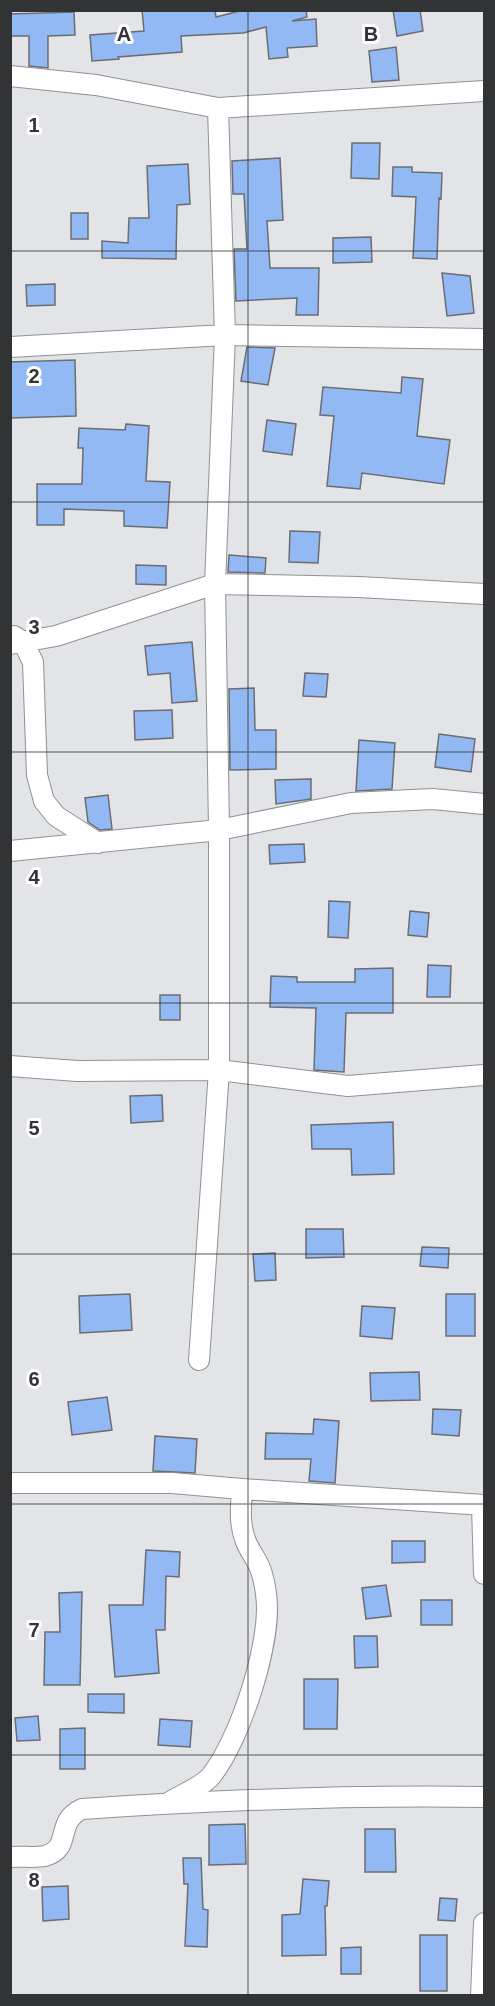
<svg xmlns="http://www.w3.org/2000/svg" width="495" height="2006" font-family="Arial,sans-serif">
<rect width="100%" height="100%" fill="#e2e4e8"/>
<path fill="#93b9f4" stroke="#6b6d71" stroke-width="1.5" d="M142,10H215L216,17L243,10H306L307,17L292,21L316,19L317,46L287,48L288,57L269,59L266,27L243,33L181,36L182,52L118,57L119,59L92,61L90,35L144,31Z
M393,10H420L423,31L397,36Z
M74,12L75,35L48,36V68L29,66V36H10V14Z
M396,47L399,80L372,82L369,51Z
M352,143H380L379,179L351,178Z
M280,158L283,220L267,221L270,268H319L318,315H296L297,298L236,301L234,249H247L244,194H233L232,161Z
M188,164L190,204L177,205L176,259L102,258V241L128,243L129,218H149L147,166Z
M393,167H412V172L442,173L441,199L439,198L437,259L413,258L416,197L392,196Z
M71,213H88V239H71Z
M371,237L372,262L333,263V238Z
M442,273L470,276L474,313L447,316Z
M55,284V305L27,306L26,285Z
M247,347L275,348L268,385L241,381Z
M75,360L76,416L10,418V362Z
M402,377L423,379L417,436L450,440L444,484L362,473L360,489L327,486L334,416L320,415L323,387L401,393Z
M267,420L296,424L292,455L263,451Z
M126,424L149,426L146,481L170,482L167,528L124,526V511L64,509V525H37V484H82L83,448H78L79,428L125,430Z
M290,531L320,532L318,563L289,562Z
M229,555L266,558L265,573L228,572Z
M136,565L166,566V585L136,584Z
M192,642L197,701L172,703L170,673L148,675L145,646Z
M305,673L328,674L326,697L303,696Z
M254,688L255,730H276V769L230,770L229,689Z
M172,710L173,738L135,740L134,711Z
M439,734L475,739L471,772L435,767Z
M359,740L395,743L392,789L356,791Z
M311,779V799L276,804L275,780Z
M108,795L112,829L100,830L88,822L85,798Z
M304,844L305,862L270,864L269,845Z
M329,901L350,902L348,938L328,937Z
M410,911L429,913L427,937L408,935Z
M428,965L451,966L450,997H427Z
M393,968V1013H346L344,1072L314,1070L316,1008L270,1007L271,976L297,977V982H355V969Z
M160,995H180V1020H160Z
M162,1095L163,1121L131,1123L130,1096Z
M393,1122L394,1174L352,1175L351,1149H312L311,1125Z
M306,1229H343L344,1257L306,1258Z
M422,1247L449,1248L448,1268L420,1266Z
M275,1253L276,1280L255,1281L253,1254Z
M130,1294L132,1330L80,1333L79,1296Z
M446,1294H475V1336H446Z
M362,1306L395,1308L392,1339L360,1336Z
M419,1372L420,1400L371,1401L370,1373Z
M107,1397L112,1430L72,1435L68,1402Z
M433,1409L461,1410L459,1436L432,1434Z
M314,1419L339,1421L335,1483L309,1481L311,1459H265L266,1433L313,1434Z
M155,1436L197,1439L195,1473L153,1471Z
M392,1541H425V1562L392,1563Z
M146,1550L180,1552L179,1577L166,1576L165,1630H156L159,1673L115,1677L109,1605H143Z
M386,1585L391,1616L366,1619L362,1588Z
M82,1592L80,1685H44L45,1632H60L59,1593Z
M421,1600H452V1625H421Z
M354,1636H377L378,1667L355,1668Z
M304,1679H338L337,1729H304Z
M88,1694H124V1713L88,1712Z
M38,1716L40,1740L17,1741L15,1718Z
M160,1719L192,1721L190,1747L158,1745Z
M85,1728V1769H60V1729Z
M245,1824L246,1864L209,1865V1825Z
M365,1829H395L396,1872H365Z
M183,1858H201L203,1909L208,1910L207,1947L185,1946L188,1884H184Z
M303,1879L329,1881L327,1906H325L326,1955L282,1956V1915L300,1914Z
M68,1886L69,1919L43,1921L42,1887Z
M440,1898L457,1899L455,1921L438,1920Z
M420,1935H447V1991H420Z
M361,1947V1974H341V1948Z"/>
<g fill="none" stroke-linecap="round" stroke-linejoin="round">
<g stroke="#8f9194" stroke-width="22">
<path id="street" d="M10,76L96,85L218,108L484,91
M10,347L225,335L484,339
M14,636L23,642L33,662L37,775L44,801L56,816L98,843
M10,644L56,636L215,584L359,587L484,594
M10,851L219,830L351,803L433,799L484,804
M10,1066L77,1071L219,1070L348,1086L484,1075
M199,1360L219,1070V830L215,584L225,335L218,108
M10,1483H172L242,1489L484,1505
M482,1505L484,1574
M168,1803C179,1796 203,1786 211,1776C240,1740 273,1640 266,1594C265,1586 263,1576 260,1568C256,1558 248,1549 245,1539C239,1523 241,1507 242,1489
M10,1857C21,1856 34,1858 45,1856C73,1848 54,1822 82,1809C216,1800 350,1795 484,1797
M481,1996L484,1923"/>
</g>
<use href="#street" stroke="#fff" stroke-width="20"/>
</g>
<path fill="none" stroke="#323335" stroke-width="1.5" stroke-opacity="0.55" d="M248,10V1996M10,251H484M10,502H484M10,752H484M10,1003H484M10,1254H484M10,1504H484M10,1755H484"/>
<g font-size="20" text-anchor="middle" font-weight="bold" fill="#323335" stroke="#fff" stroke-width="6" stroke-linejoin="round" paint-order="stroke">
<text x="124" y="41">A</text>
<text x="371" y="41">B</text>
<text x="34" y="132">1</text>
<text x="34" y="383">2</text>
<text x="34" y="634">3</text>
<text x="34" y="884">4</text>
<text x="34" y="1135">5</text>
<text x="34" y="1386">6</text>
<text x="34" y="1637">7</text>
<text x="34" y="1887">8</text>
</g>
<rect width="495" height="2006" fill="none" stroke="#323335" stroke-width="24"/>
</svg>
